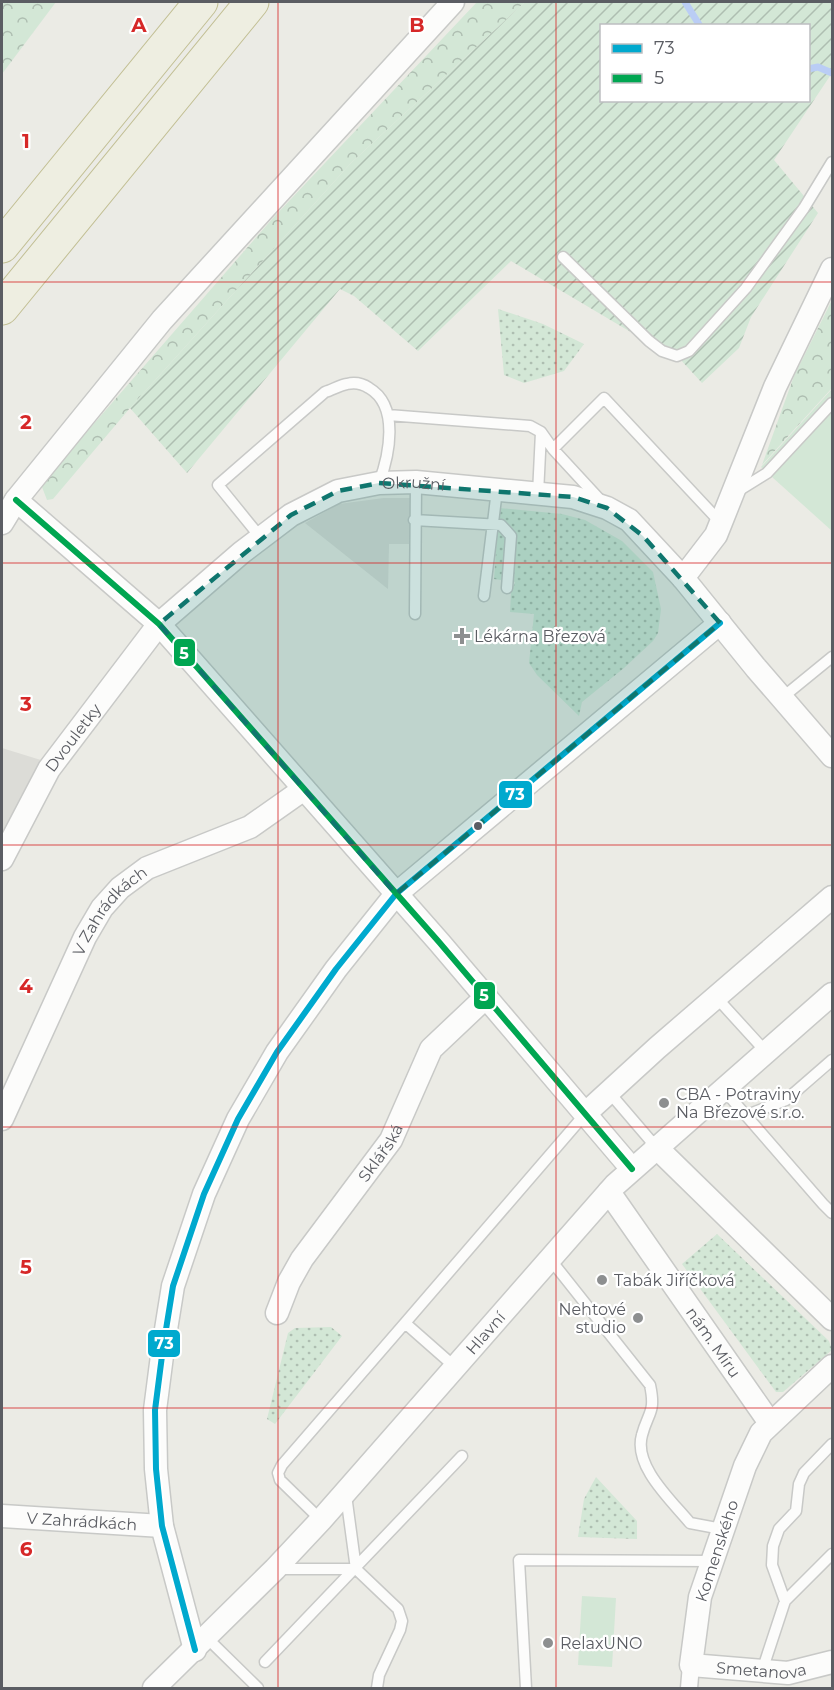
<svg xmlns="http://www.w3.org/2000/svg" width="834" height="1690" font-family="Montserrat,sans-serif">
<defs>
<pattern id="forest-crowns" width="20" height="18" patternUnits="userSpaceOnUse" patternTransform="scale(1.5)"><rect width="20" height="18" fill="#d3e7d6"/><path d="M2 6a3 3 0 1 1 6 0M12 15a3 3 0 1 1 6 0" fill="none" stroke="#aebeb1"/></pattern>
<pattern id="park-dots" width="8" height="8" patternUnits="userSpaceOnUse" patternTransform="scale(1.5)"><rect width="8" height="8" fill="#d3e7d6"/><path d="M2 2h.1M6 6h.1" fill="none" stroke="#aebeb1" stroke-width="1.8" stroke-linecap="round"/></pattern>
<pattern id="garden-furrows" width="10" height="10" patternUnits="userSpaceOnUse" patternTransform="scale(1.5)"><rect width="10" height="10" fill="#d3e7d6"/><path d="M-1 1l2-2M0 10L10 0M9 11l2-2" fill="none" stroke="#aebeb1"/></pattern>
</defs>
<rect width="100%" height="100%" fill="#ebebe5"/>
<path fill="#dcdcd7" d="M384,498H416L409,544H389L388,589L305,523L339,504Z
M2,748L44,761L2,836Z"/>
<path fill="#d3e7d6" d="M832,389V531L761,467Z
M582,1596L616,1598L612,1667L578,1665Z"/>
<path fill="url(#forest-crowns)" d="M2,2H56L2,74Z
M477,2H525L351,163L130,408L53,499L47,500L42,487L51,473L273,218Z
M832,300V388L762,465L794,376Z"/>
<path fill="url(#park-dots)" d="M498,309L543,324L584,344L564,371L524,383L504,375Z
M499,508L562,514L585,520L622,541L653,572L661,609L658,633L653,641L624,668L582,702L579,716L537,675L529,663L534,614L510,612L511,593L515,582L494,579Z
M717,1234L829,1341L832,1350L783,1392H776L682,1264Z
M331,1327L342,1336L275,1424L267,1419L288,1333L295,1328Z
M596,1477L637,1521V1539L578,1537L584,1499Z"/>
<path fill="url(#garden-furrows)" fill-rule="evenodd" d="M525,2H832V73L774,160L818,213L751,317L739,348L702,383L679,358L629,331L511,261L418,351L354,296L340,289L187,473L130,408L351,163ZM602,26H808V100H602Z"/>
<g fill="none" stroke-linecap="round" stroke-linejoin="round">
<path stroke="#bacdf5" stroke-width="7" d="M685,2L700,26
M808,69L818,67L832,73"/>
<g stroke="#c8c9c7" stroke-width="13">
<path id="service" d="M563,257L649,341L662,351L677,356L689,351L746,288L804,208L832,162
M388,415L530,426L541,432L553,449L601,501
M553,449L604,398L721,523
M738,491L767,473L832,403
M538,494L541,432
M414,520L501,525L511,536L507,588
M261,538L218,485L325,392C332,390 340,385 347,384C355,382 363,384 369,388C400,406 389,456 379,483
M484,596L497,490
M415,614L416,482
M783,697L832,657
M716,997L766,1052
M723,1089L823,1204L832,1213
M608,1091L656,1147
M747,1115L786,1100L832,1060
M550,1259L650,1385C656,1413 648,1412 642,1435C633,1466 672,1501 690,1523L722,1529
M455,1367L405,1323L586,1113
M346,1495L356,1569L398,1609L402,1621L400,1630L379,1675L377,1688
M321,1520L280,1480L278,1473L282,1465L405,1323
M278,1569H356
M785,1601L772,1565L773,1546L779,1529L796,1511L799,1484L804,1473L832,1444
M207,1638L258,1688
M265,1662L462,1456
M762,1671L785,1601L832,1554
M526,1688L519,1560L712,1561"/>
</g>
<g stroke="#c8c9c7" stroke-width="19">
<path id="pedestrian" d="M689,1688L691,1665"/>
</g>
<g stroke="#c8c9c7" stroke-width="25">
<g id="minor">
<path d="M16,500L159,624L439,942L632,1169"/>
<path d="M2,523L16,500L162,320L453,2"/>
<path d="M683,578L716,535L775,387L832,269"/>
<path id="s1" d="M2,859L49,769L159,624L241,553L291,515L338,491L379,483L416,482L573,497L607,508L629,520L683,578L756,668L832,756"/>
<path d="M586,1113L657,1048L832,897"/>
<path id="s2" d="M2,1119L85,937L102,908L120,888L147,868L250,827L304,789"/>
<path d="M656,1147L832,1319"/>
<path id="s3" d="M609,1192L770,1423"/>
<path id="s4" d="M277,1313L289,1282L302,1259L391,1140L431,1049L486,997"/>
<path id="s5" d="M832,1366L761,1433L745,1466L700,1597L691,1665L788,1673L832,1662"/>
<path id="s6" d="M2,1516L162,1526"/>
<path d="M195,1650L162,1526L156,1469L155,1410L163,1348L173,1286L204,1194L238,1119L277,1052L336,969L396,894L720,623"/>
<path id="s7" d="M154,1688L275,1569L321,1520L615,1185L832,994"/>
</g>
</g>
<g stroke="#c2bf94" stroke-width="35">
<path id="motorway" d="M2,246L201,2
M2,308L252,2"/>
</g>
<use href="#service" stroke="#fcfcfb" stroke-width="10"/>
<use href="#pedestrian" stroke="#fcfcfb" stroke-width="16"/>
<use href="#minor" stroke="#fcfcfb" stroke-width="22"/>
<use href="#motorway" stroke="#eeeee1" stroke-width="33"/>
<g stroke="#fff" stroke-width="10">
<path id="bus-1" d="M195,1650L162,1526L156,1469L155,1410L163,1348L173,1286L204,1194L238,1119L277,1052L336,969L396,894L720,623"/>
</g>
<g stroke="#fff" stroke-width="10">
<path id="bus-2" d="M16,500L159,624L439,942L632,1169"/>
</g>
<use href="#bus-1" stroke="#00a9ce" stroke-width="6"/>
<use href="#bus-2" stroke="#00a651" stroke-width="6"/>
</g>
<path fill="#0f766e" fill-opacity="0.2" stroke="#0f766e" stroke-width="4.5" stroke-dasharray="12 8" stroke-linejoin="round" d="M379,483L573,497L607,508L643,536L720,623L396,894L159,624L291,515L338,491Z"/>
<path fill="none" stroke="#d62828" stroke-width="1.5" stroke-opacity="0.55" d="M278,2V1688M556,2V1688M2,282H832M2,563H832M2,845H832M2,1127H832M2,1408H832"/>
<g fill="#8d8f90" stroke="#fff" stroke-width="2">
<path d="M459 627h6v6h6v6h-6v6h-6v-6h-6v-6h6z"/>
<circle cx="664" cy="1103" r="6"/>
<circle cx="602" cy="1280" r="6"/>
<circle cx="638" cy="1318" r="6"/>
<circle cx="548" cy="1643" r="6"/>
</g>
<circle fill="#5b5d63" stroke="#fff" stroke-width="2" cx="478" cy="826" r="5"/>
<g text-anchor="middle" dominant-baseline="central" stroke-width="4.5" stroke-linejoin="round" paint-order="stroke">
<g font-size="16" fill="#5b5d63" stroke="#fff">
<text stroke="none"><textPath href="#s1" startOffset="584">Okružní</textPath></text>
<text stroke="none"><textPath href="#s1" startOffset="141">Dvouletky</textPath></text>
<text stroke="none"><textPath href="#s2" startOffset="236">V Zahrádkách</textPath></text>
<text stroke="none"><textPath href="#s4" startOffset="192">Sklářská</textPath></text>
<text stroke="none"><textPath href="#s7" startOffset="486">Hlavní</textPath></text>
<text stroke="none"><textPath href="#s3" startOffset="183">nám. Míru</textPath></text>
<text stroke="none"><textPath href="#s6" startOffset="80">V Zahrádkách</textPath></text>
<text transform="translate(717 1551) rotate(-72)">Komenského</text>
<text stroke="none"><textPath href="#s5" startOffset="412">Smetanova</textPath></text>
</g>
<g font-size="16" fill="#5b5d63" stroke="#fff" text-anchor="start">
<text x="474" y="636">Lékárna Březová</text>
<text x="676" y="1094">CBA - Potraviny<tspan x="676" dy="18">Na Březové s.r.o.</tspan></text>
<text x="614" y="1280">Tabák Jiříčková</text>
<text x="626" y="1309" text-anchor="end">Nehtové<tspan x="626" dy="18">studio</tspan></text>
<text x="560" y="1643">RelaxUNO</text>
</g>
</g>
<g font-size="20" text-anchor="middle" font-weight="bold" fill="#d62828" stroke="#fff" stroke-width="4.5" stroke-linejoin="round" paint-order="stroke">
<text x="139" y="32">A</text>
<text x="417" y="32">B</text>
<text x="26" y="148">1</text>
<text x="26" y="429">2</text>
<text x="26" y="711">3</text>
<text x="26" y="993">4</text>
<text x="26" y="1274">5</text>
<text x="26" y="1556">6</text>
</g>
<g stroke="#fff" stroke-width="2">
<rect x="173" y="638" width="23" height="29" rx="6" fill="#00a651"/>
<rect x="498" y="780" width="35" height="29" rx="6" fill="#00a9ce"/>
<rect x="473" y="981" width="23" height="29" rx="6" fill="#00a651"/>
<rect x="147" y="1329" width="34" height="29" rx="6" fill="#00a9ce"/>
</g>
<g font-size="16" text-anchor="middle" font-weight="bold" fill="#fff">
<text x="184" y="659">5</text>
<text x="515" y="800">73</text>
<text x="484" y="1001">5</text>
<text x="164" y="1349">73</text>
</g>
<rect width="834" height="1690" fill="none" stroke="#5b5d63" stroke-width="6"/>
<rect x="600" y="24" width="210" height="78" fill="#ffffff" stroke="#bdbec1" stroke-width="1.5"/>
<rect x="612" y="44" width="30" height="9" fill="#00a9ce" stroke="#bdbec1" stroke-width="1.5"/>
<text x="654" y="54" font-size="18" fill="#5b5d63">73</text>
<rect x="612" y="74" width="30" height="9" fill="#00a651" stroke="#bdbec1" stroke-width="1.5"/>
<text x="654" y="84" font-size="18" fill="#5b5d63">5</text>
</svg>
